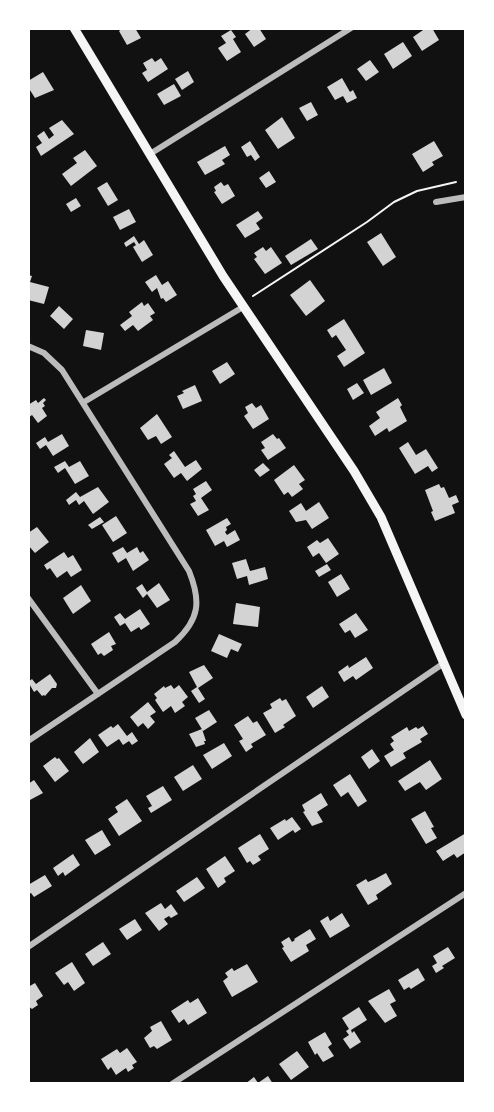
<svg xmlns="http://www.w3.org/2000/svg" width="494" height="1112" font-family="Montserrat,sans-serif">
<rect width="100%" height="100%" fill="#111"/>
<path fill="#d3d3d3" d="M123,28H135L141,38L127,45L119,31Z
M253,28H259L266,39L254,47L245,34Z
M426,28H432L439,40L422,51L413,37Z
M231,30L236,37L233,39L241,52L227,61L218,48L226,43L221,36Z
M403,42L412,56L393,69L384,54Z
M152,58L155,62L161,58L168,69L148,82L142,73L147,70L143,63Z
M370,60L379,72L366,81L357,69Z
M188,71L194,82L182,90L175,79Z
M43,72L54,90L35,98L28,87V81Z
M342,78L350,92L353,90L357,98L347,103L343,96L335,100L327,87Z
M174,84L181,96L164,105L157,94Z
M311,102L318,115L307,121L299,108Z
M282,117L295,138L278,149L265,130Z
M62,120L74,134L41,156L36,147L42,143L37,136L44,131L49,139L54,135L49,128Z
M250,141L260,157L255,161L251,155L247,157L241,147Z
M434,141L443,156L432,162L434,165L423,172L412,154Z
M225,146L230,155L222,160L225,164L205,175L197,162Z
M85,150L97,166L71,186L62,174L77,163L73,158Z
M269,171L276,182L266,188L259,178Z
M107,182L118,200L108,206L97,188Z
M221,182L224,186L228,184L235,196L222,204L214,192L216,191L214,187Z
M76,198L81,206L71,212L66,204Z
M129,209L136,222L120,230L113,217Z
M258,211L263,218L256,223L260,229L245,238L236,225Z
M381,233L396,257L383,266L367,242Z
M134,236L139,244L144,240L153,255L142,262L133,247L136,245L134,242L126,247L124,243Z
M311,239L318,249L291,265L285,256Z
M263,247L266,251L271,247L282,263L265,274L254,259L257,257L254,253Z
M28,275L32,276L30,282L49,287L44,304L28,300Z
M156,275L162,285L168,281L177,295L166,302L163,298L161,299L157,288L152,292L145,282Z
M310,280L325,301L306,316L290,295Z
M142,302L144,306L148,303L155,313L150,316L153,320L138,331L133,325L125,331L120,325L132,316L129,312Z
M59,306L73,319L64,329L50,316Z
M344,319L365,353L344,367L337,356L346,350L336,335L332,338L327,330Z
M86,330L104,333L101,350L83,346Z
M227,362L235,374L220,384L212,371Z
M384,368L392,383L371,395L363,380Z
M357,383L364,393L353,400L347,389Z
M195,385L202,401L183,409L177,396L184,393L182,391Z
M44,398L46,400L43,403L45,406L42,408L47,416L38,423L32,415L28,418V405L36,400L38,403Z
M398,398L402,405L400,407L407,421L389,432L387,428L375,436L369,426L380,418L376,412Z
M252,403L256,408L261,405L269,419L253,429L244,416L248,413L245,407Z
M157,414L172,437L161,444L156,436L148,440L140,428Z
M62,434L69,446L53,456L46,445L40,449L36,443L45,437L48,442Z
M273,434L277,439L279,438L286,448L268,460L261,450L265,448L261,442Z
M408,442L416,455L426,449L438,468L432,472L428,466L415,474L399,448Z
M174,451L185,467L196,460L202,469L187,481L181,473L174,478L164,464L172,458L169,455Z
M65,461L69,467L80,461L89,476L75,484L65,468L58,473L54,467Z
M263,463L270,470L260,477L254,470Z
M294,465L305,480L299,484L303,489L292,497L288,492L284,495L274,480Z
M206,481L212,490L201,498L209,510L198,516L190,504L196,501L193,496L196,494L193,489Z
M439,484L441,488L444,487L449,498L456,495L459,502L452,505L455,513L435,521L431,512L433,511L425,490Z
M98,487L109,502L93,514L84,501L79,505L76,500L69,505L66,500L76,492L80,497Z
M319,502L329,518L312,529L306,520L296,522L289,511L301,503L306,511Z
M116,516L127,533L113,542L102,525Z
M100,517L104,522L92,529L88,525Z
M227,518L231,524L226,527L227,530L225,532L227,535L235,530L240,540L227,547L224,541L215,546L206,530Z
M37,527L49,542L35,553L28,545V533Z
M328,538L339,554L326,563L319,553L313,557L307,547L317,540L320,543Z
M123,547L127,553L137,547L140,553L143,551L149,560L133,571L126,558L118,563L112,553Z
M64,552L68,558L73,555L82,570L71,577L67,571L57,578L50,568L47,570L44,565Z
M246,559L250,571L265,567L268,579L249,585L247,576L237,579L232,563Z
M327,564L331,570L319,577L315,571Z
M341,574L350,589L337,597L328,582Z
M159,583L170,600L157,608L147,594L143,598L136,588L142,584L147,592Z
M81,585L91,601L73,614L63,598Z
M236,603L260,607L258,627L233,624Z
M140,609L150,624L141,630L139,627L131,632L125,623L120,626L114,617L120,613L125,619Z
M356,613L368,630L355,638L350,630L345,633L339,624Z
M109,632L116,644L111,646L113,650L104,656L101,653L98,655L91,644Z
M219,634L242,644L238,652L231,649L227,658L211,651Z
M366,657L373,668L356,680L353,676L344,682L338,672L348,665L349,668Z
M204,665L213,678L198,688L205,699L199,703L191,691L197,687L189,672Z
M50,674L57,684L56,688H52L45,696L44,695L42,696L37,690L34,692L28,682L32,679L36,684Z
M171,685L174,689L179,685L188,697L182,702L185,706L175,713L171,706L163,712L155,700L157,698L154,694L164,686L165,688Z
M322,686L329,697L313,708L306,697Z
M280,698L282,701L286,699L296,716L283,725L285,727L275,733L263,713L272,708L270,704Z
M148,702L156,712L150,716L155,722L148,729L143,723L138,727L130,717Z
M209,710L217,722L203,731L195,718Z
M248,716L253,723L257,721L266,735L251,744L253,747L246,752L239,741L243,739L234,725Z
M118,724L127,736L132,732L138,741L132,745L129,741L123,745L119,739L107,747L98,735L111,726L113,728Z
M423,726L428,734L420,739L422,742L403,753L406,758L391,767L384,756L394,750L390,744L394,741L391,737L407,727L409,731L416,727L418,729Z
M202,729L206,741H204L205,744L196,747L189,734Z
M90,738L99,752L83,764L74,752Z
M224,743L232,756L212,769L203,755Z
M372,749L380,761L369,769L361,757Z
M55,757L57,759L59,758L69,771L55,782L43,766Z
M430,760L442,779L426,790L420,782L405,791L398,781Z
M193,765L202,779L183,791L174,777Z
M350,774L367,801L358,807L348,792L341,797L333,785Z
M34,780L43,793L28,801V784Z
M163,786L172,800L151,813L148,808L152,806L146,796Z
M321,793L328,805L317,812L323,822L312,826L303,812L305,811L302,805Z
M127,799L142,821L119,836L108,819L118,812L115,807Z
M425,811L434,827L431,828L437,838L426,844L411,819Z
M292,817L301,829L295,833L293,830L278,840L270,828L285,819L286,821Z
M102,830L111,845L95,855L85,840Z
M466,833V852L457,858L454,854L443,861L436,851Z
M260,834L269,849L258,856L261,860L253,865L250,861L247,863L238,848Z
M73,854L80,865L65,876L63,872L58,876L53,868Z
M225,856L235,871L224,878L226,882L218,888L206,869Z
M386,873L392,884L376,895L378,899L368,905L356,885L366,879L368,882L375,879Z
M45,875L52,886L34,897L31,893L28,894V885Z
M197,877L205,888L184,902L176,891Z
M161,903L165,909L171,904L178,914L171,918L169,916L164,919L168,924L159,931L145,913Z
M342,913L350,926L330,938L320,921L328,916L330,921Z
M135,919L142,930L127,940L119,929Z
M310,929L316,939L306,945L309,951L291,962L282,948L284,947L281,942L289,937L292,942L295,940L294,939Z
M103,942L111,954L93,966L85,954Z
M448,947L455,958L442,966L444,968L436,973L432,966L437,963L433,956Z
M72,962L85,983L74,991L68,982L64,985L55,973Z
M247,964L258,982L232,997L223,981L228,977L225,973L232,968L234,971Z
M418,968L425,980L411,989L409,987L404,990L398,980Z
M35,983L43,996L36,1001L38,1005L32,1009L28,1006V987Z
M389,989L396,1001L390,1004L397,1016L385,1023L368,1001Z
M198,998L207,1013L188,1025L184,1019L179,1023L171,1011L188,1000L190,1003Z
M359,1007L367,1020L351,1030L352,1033L354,1031L361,1042L350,1049L343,1039L349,1035L346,1031L349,1029L342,1018Z
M161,1021L172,1040L157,1049L154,1046L150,1048L144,1038L152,1031L150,1027Z
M325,1032L332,1044L328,1047L334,1056L323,1062L317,1053L315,1055L308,1042Z
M127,1048L137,1062L132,1065L134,1068L128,1072L126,1068L116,1075L111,1067L108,1070L101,1059L117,1049L120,1053Z
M297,1051L309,1067L291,1080L279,1064Z
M268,1076L273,1084H245L254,1077L258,1083Z"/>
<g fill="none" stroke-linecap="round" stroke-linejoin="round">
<path stroke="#f5f5f5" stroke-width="2" d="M253,296L367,222L394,202L417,191L456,182"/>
<path stroke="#bcbcbc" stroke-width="6" d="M150,154L351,28
M436,202L466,197
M28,346L44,353L62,370L189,571C201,601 200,619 175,642L28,741
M84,402L243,307
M28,598L98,694
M28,947L444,663
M172,1084L466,893"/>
<path stroke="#f5f5f5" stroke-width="9" d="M74,28L223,276L354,471L381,517L466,715"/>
</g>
<rect width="494" height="1112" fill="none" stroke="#ffffff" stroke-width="60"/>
</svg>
